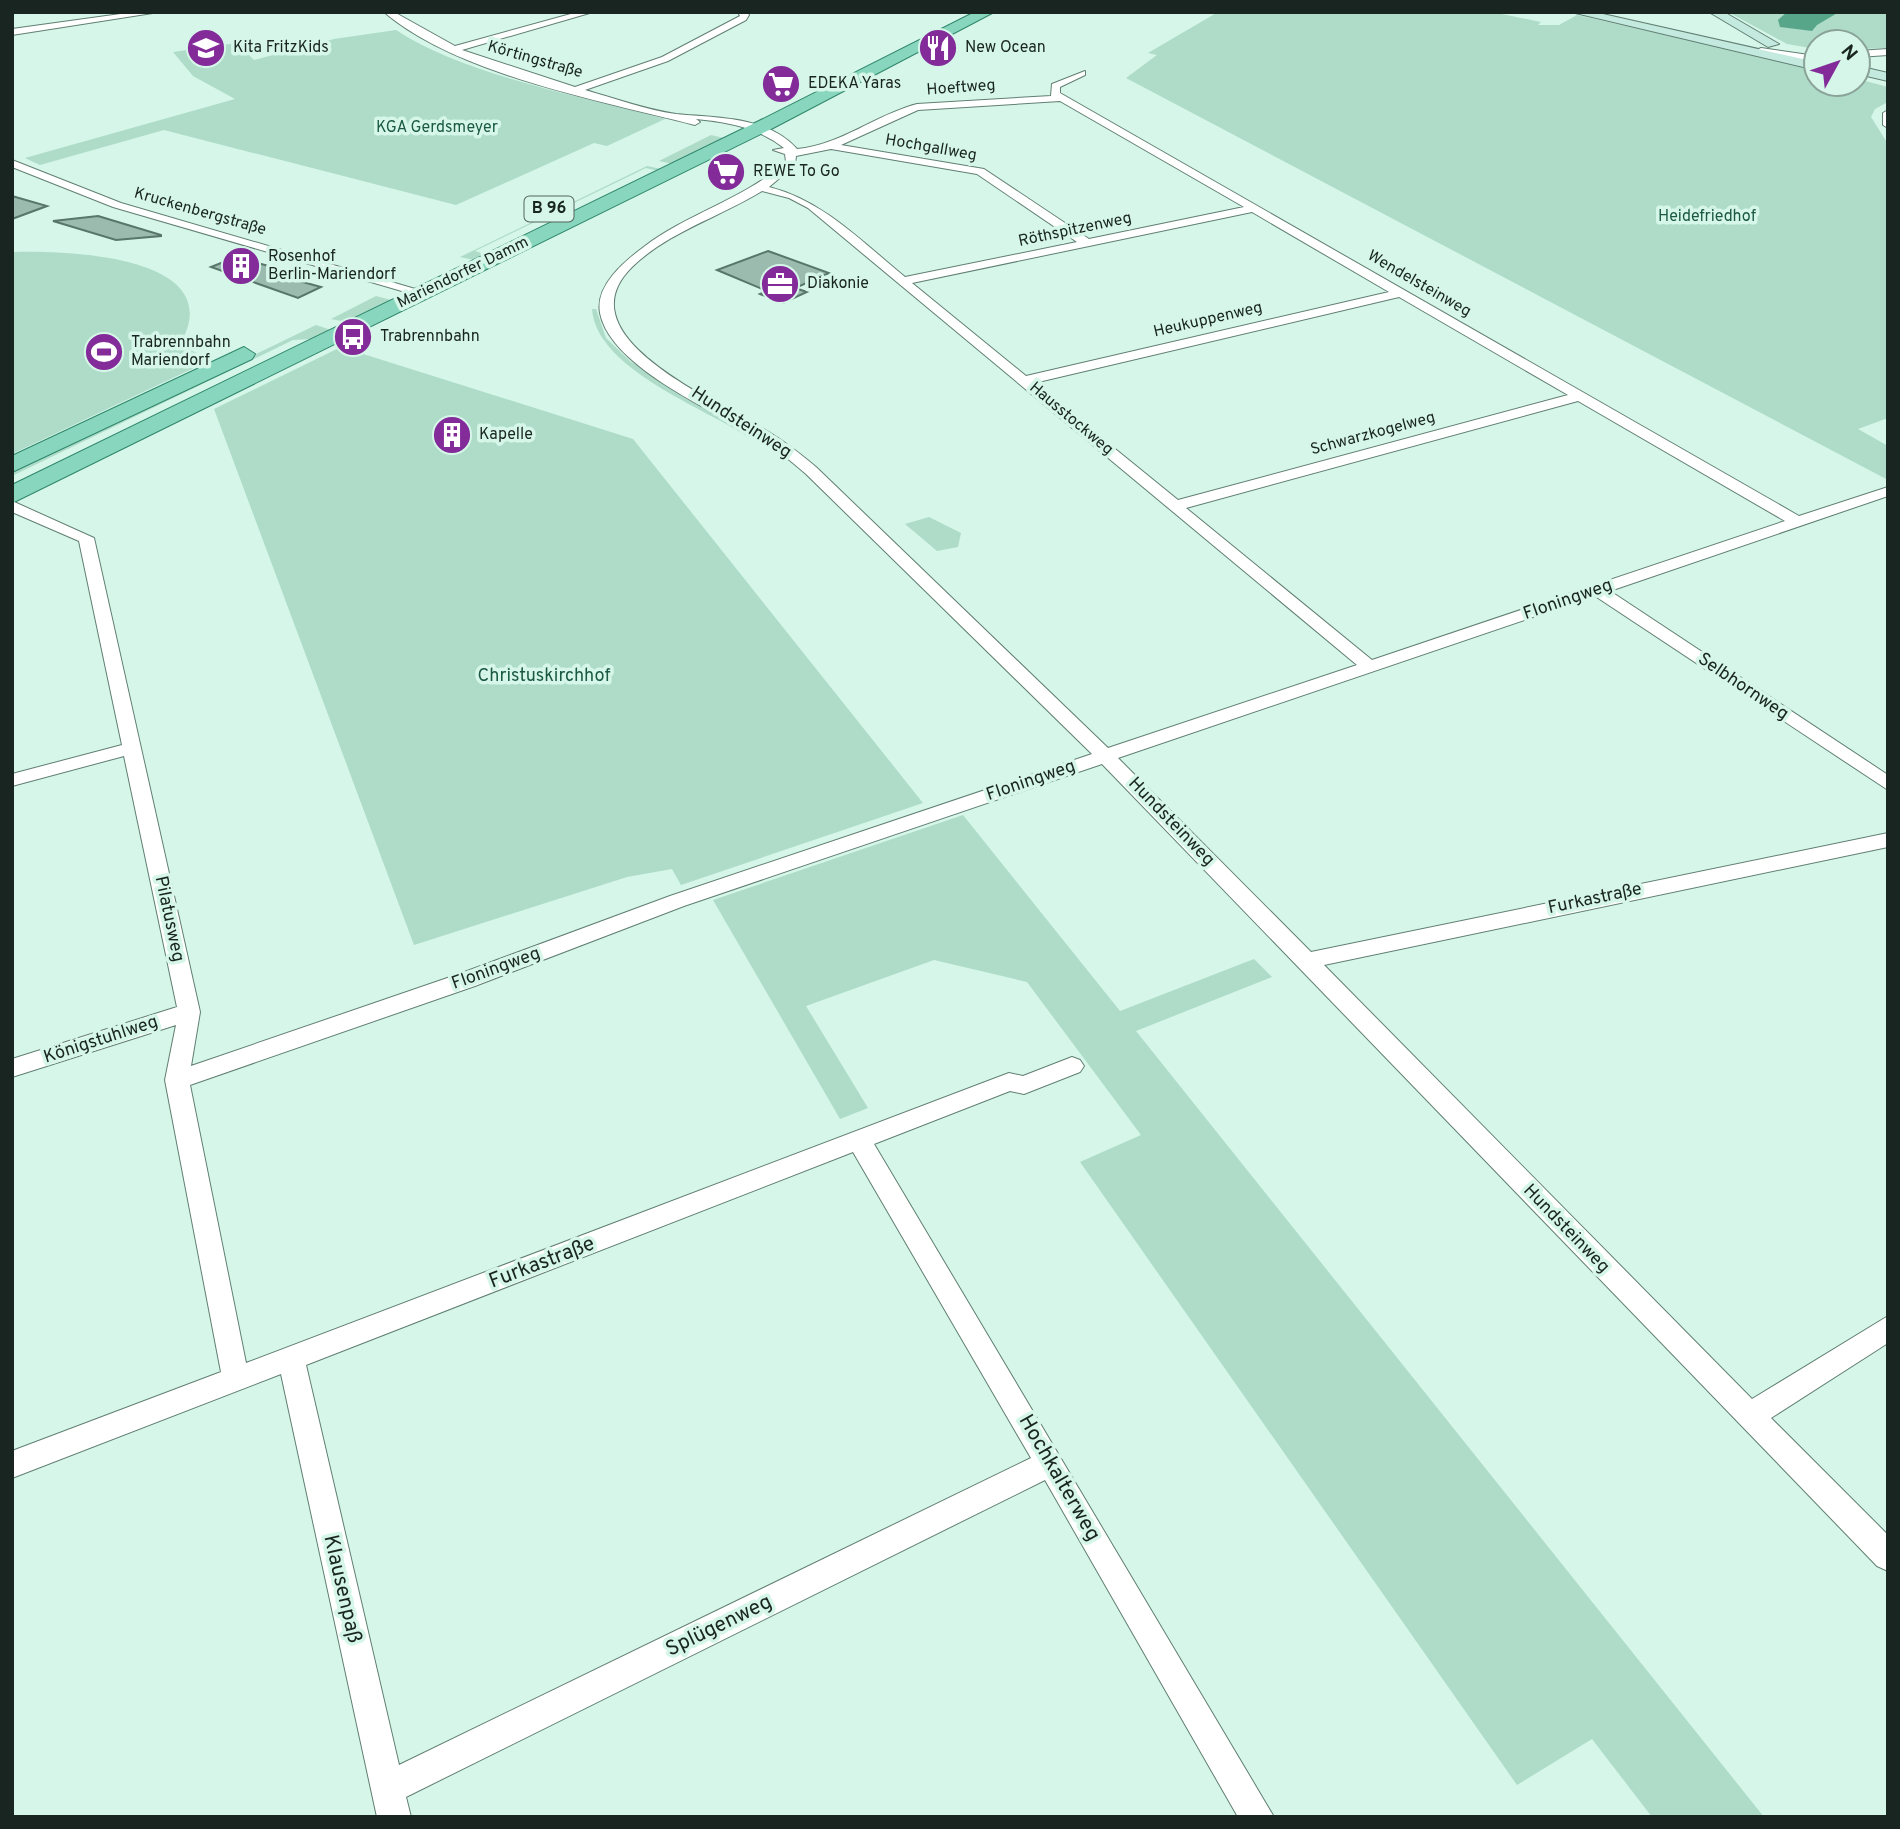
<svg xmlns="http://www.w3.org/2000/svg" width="1900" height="1829" font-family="Overpass,sans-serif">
<rect width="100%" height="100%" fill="#d5f6e8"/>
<path fill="#aedcc9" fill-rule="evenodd" d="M1218,12H1492L1541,22L1538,25H1559L1577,15L1816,69V84H1858V79L1888,87V102L1875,109L1871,117L1888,144V418L1858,429L1888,446V480L1126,78L1157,55L1148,53Z
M1728,12H1888V48L1858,49V42H1816V49L1787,44Z
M396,30C466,76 582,96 665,119L607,146L594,143L456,205L164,130L40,165L25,158L235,99L193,76L173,52L237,43L254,60L334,39Z
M711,135L728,139L673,164L659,161Z
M647,166L666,170L479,261L460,257ZM646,168L658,171L487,255L475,251Z
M12,252C64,250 234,255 179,346L213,359L12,454Z
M376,296L391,300L347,322L331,319Z
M592,309H596L606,338L630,361L754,437L750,438C705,408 596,369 592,309Z
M316,325L331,330L312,339L293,340L12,476V472Z
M341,347L633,439L923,803L681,885L672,869L627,877L414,945L214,409Z
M929,517L961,533L958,547L937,551L905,524Z
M963,815L1120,1011L1254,959L1272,977L1136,1031L1764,1817H1652L1592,1739L1517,1785L1080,1162L1141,1135L1027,982L934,960L806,1006L868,1108L840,1119L713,900Z"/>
<path fill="#58a68a" d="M1787,12H1839L1817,25L1812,31L1780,27L1778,20Z"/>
<path fill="#9bbbae" stroke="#58766a" stroke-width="2" d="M12,196L47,206L12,219Z
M98,216L161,235V236L116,240L53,221Z
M768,251L829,273L795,288L807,292L783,303L760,294L767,291L717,270Z
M236,257L272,267L282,273L281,276L321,287L298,298L211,267Z"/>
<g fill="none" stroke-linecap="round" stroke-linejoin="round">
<g stroke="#617f73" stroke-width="2">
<path id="minor" d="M135,12H159L12,35V29Z
M384,12H394L455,46L578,12H593L462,50L575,87L662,57L740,16L738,12H747L749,15L746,20L668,61L585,90C614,98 646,110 676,114C716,118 768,116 797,149C841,145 875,115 917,104L1051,96L1052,84L1085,71V75L1060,87V93L1799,516L1888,487V496L1610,591L1888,775V790L1595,596L1118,758L1311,952L1888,833V847L1324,965L1752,1399L1888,1316V1343L1771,1418L1888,1535V1571L1877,1566L1102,764L684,906L475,986L190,1085L246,1363L1001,1076L1009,1073L1023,1076L1072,1057L1080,1060L1084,1066L1080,1072L1024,1094L1010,1091L874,1144L1274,1817H1238L1045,1480L406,1797L411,1817H377L281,1374L12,1478V1451L221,1372L165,1080L176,1025L12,1077V1059L177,1007L124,756L12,786V774L122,745L79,541L12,512V501L94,538L200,1012L191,1066L459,974L670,896L1092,754L806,474C792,462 779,451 764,441C720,413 611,369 600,313C595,285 625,261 645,246C689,213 744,199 786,162L785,154L773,150L784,148C759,128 728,122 696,119L700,122L695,125C601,101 456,74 384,12ZM1060,101L1244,207L1089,239L984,169L841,145L918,110ZM831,149L977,174L1077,242L905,277C862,242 824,201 769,187L795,165L796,156ZM762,191L789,198L808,208L1357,665L1108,748L816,467C798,452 780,438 760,427C714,399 562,336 632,267C668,232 720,217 762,191ZM1252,212L1389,292L1026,376L912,283ZM1399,297L1568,395L1178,500L1034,383ZM1578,401L1785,521L1372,660L1186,508ZM853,1152L1031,1458L399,1765L306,1365Z
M1888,110V128L1883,125V113Z
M12,160L121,203L429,293L419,296L113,207L12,167Z"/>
</g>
<g stroke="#617f73" stroke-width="2">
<path id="tertiary" d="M1761,48L1816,56V62L1757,53L1755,51Z
M1888,49V55L1858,57V51Z"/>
</g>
<g stroke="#617f73" stroke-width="2">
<path id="secondary" d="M1571,12H1594L1816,62V70Z
M1709,12H1724L1779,44L1768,47Z
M1858,66L1888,73V81L1858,74Z"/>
</g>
<g stroke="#2e866b" stroke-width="2">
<path id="primary" d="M975,12H994L773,128L12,503V485L761,120Z
M244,347L255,354L252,359L12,472V456Z"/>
</g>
<use href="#minor" fill="#fff" fill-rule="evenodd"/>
<use href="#tertiary" fill="#fff" fill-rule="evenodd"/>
<use href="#secondary" fill="#c4eadf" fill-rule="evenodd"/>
<use href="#primary" fill="#89d6be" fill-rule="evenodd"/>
</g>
<defs>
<g id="school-disc" transform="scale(2.0125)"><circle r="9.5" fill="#832c99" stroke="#d5f6e8"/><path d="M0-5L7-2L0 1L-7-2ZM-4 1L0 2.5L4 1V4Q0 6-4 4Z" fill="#fff"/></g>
<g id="restaurant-disc" transform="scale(2.0125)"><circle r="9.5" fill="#832c99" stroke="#d5f6e8"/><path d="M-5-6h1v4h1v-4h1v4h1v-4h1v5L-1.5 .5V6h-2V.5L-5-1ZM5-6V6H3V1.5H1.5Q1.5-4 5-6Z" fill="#fff"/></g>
<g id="supermarket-disc" transform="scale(2.0125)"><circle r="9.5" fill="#832c99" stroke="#d5f6e8"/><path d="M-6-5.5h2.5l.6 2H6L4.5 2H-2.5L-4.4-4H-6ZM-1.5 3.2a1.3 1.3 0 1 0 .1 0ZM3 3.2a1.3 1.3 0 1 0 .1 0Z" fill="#fff"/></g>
<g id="building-disc" transform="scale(2.0125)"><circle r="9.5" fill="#832c99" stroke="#d5f6e8"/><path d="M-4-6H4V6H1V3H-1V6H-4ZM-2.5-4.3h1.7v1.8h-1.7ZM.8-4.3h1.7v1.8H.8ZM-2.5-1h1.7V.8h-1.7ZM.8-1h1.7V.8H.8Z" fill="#fff"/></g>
<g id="office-disc" transform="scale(2.0125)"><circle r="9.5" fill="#832c99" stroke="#d5f6e8"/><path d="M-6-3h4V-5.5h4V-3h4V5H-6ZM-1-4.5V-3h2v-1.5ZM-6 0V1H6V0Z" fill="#fff"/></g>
<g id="bus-disc" transform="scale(2.0125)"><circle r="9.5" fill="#832c99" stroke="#d5f6e8"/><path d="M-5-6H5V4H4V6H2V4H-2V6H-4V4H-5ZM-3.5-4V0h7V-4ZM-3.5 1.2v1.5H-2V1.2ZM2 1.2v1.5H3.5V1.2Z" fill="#fff"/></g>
<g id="stadium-disc" transform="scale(2.0125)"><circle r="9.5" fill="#832c99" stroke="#d5f6e8"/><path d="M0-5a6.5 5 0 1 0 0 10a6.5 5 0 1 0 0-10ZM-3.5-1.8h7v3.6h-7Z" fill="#fff"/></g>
</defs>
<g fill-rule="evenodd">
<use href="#school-disc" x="206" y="48"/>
<use href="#restaurant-disc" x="938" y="48"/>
<use href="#supermarket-disc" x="781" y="84"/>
<use href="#supermarket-disc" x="726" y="172"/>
<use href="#building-disc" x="241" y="266"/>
<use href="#office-disc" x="780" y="284"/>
<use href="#bus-disc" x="353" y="337"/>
<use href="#stadium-disc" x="104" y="352"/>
<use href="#building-disc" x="452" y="435"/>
</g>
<g text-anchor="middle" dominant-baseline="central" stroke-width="7" stroke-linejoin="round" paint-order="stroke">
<g font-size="16" fill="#192520" stroke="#d5f6e8" text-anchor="start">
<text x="233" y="48">Kita FritzKids</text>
<text x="965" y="48">New Ocean</text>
<text x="808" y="84">EDEKA Yaras</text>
<text x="753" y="172">REWE To Go</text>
<text x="268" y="257">Rosenhof<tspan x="268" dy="18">Berlin-Mariendorf</tspan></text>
<text x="807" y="284">Diakonie</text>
<text x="380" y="337">Trabrennbahn</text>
<text x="131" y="343">Trabrennbahn<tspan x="131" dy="18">Mariendorf</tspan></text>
<text x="479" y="435">Kapelle</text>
</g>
<g font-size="16" fill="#192520" stroke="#d5f6e8">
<text transform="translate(535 60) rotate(16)">Körtingstraße</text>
<text transform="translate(961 88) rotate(-4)">Hoeftweg</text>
<text transform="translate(931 148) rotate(10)">Hochgallweg</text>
<text transform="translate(200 212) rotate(16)">Kruckenbergstraße</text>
<text transform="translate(1075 230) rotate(-12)">Röthspitzenweg</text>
<text transform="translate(463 273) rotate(-26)">Mariendorfer Damm</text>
<text transform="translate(1419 284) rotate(30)">Wendelsteinweg</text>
<text transform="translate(1208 320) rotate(-13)">Heukuppenweg</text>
<text transform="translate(1071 419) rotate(40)">Hausstockweg</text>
<text transform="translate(1373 434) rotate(-15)">Schwarzkogelweg</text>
</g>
<g font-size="16" fill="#1b5945" stroke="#d5f6e8">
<text x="437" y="128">KGA Gerdsmeyer</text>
<text x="1707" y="217">Heidefriedhof</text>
</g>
<rect fill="#d5f6e8" stroke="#51645c" stroke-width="2" x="524.5" y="196.5" width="49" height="25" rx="5"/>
<g font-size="16" font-weight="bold" fill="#192520">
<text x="549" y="209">B 96</text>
</g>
<g font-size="18" fill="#192520" stroke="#d5f6e8">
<text transform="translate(741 423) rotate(33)">Hundsteinweg</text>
<text transform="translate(1568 600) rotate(-19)">Floningweg</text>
<text transform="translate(1743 687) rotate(34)">Selbhornweg</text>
<text transform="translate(1031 781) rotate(-19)">Floningweg</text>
<text transform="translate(1171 822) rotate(46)">Hundsteinweg</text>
<text transform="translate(1595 899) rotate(-12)">Furkastraße</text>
<text transform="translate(169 919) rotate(78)">Pilatusweg</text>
<text transform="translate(496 969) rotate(-20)">Floningweg</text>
<text transform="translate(101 1040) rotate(-18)">Königstuhlweg</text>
<text transform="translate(1566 1229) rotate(46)">Hundsteinweg</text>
</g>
<g font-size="18" fill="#1b5945" stroke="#d5f6e8">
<text x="544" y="676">Christuskirchhof</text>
</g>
<g font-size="21" fill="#192520" stroke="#d5f6e8">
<text transform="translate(542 1263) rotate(-21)">Furkastraße</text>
<text transform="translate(1059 1478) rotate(60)">Hochkalterweg</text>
<text transform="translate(342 1589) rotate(77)">Klausenpaß</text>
<text transform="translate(719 1626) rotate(-26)">Splügenweg</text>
</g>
</g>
<rect width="1900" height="1829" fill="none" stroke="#192520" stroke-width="28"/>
<g transform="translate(1837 63) rotate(50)"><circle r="33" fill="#d5f6e8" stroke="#8aa298" stroke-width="2"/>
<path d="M0-5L12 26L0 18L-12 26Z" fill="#832c99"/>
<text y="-10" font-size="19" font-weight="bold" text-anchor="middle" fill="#192520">N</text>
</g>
</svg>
